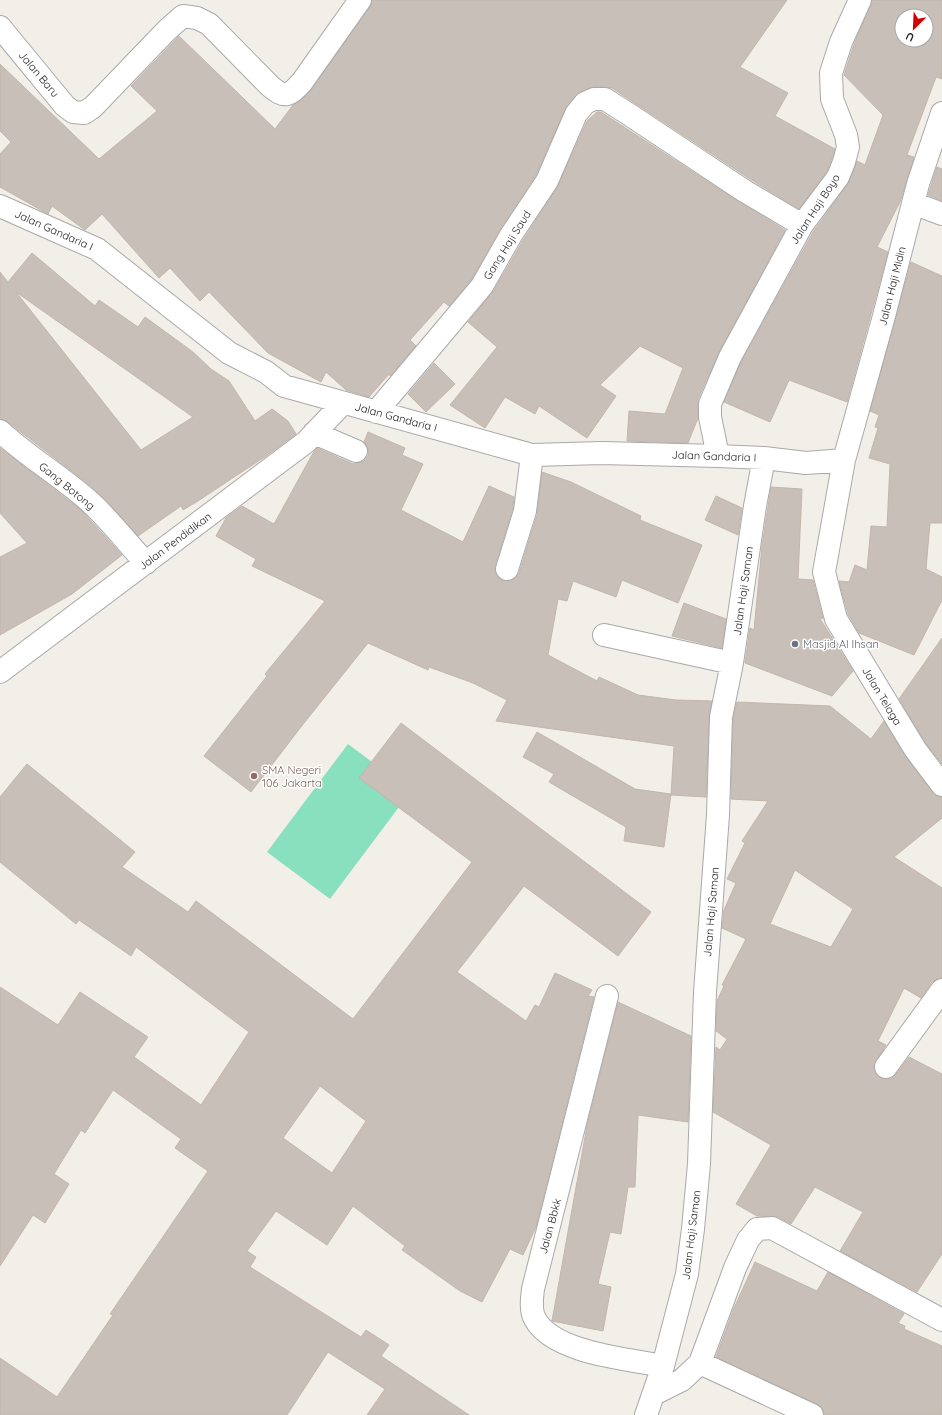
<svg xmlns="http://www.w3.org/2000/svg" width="942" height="1415" font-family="Quicksand,sans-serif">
<rect width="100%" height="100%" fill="#f2efe9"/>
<path fill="#88e0be" d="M348,744L411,791L330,899L267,852Z"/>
<path fill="#c7bfb8" stroke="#c4b6ab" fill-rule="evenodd" d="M372,0H787L740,67L788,93L775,116L835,149L832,158L827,171L799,209L750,179L612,88L594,87L580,92L565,109L536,175L500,229L472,279L449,306L444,302L410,340L416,346L390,376L389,374L369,397L346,390L326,372L321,382L268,353L209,292L200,301L170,268L159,278L102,214L85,230L52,206L48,214L0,187V154L11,142L0,131V64L99,159L157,111L131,86L179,36L275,129L293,105L301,100L312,89L370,7Z
M872,0H942V79L936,77L907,155L914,157L900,202L877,247L888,252L847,402L789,380L770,422L724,402L741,362L813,232L848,184L857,161L865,165L883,115L844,75L853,47ZM902,16H926V40H902Z
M597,112H601L736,200L785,230L719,352L698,399V418L688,443L627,441L629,411L665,414L683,368L640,346L600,385L616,396L587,438L539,406L535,414L505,397L485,428L450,405L497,347L468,322L493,292L522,242L557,188L587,121Z
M937,167L942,169V201L928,195Z
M32,253L95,306L99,300L138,327L145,317L193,352L211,369L229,381L255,421L272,409L288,421L296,434L266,456L198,501L183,510L181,506L138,536L106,500L87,483L8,422L0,419V272L8,282ZM16,292L193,417L141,450Z
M911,262L942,276V523H930L926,569L942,577V600L914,655L859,633L848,614L839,581L849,582L855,565L867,570L871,526L887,527L890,464L869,458L878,428L875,427L879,415L870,411Z
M434,363L455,384L426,412L408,394Z
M368,432L405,448L402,455L423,464L401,510L463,542L489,486L514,497L513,508L495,566V572L498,578L503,581H510L516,578L519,573L537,515L542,472L571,482L641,516L640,520L702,545L678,603L622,580L616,597L573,581L567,601L558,599L548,655L597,681L599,677L638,695L676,700L712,701L709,717L706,797L671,795L674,746L496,721L507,700L473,683L429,667L428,670L368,643L304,723L251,792L204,756L267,676L265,674L325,601L252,566L256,559L216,536L226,518L242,506L274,524L313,453L317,448L353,464L358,463L364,461L368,456V449L364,442Z
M0,448L82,511L122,555L72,594L0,635V557L27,543L0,513Z
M771,487L802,489L798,579L813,580L823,619L819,617L853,671L832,696L745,663L750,628L754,630L762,546Z
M716,496L742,508L738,535L705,520Z
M684,603L726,619L722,648L672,636Z
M942,638V764L925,742L899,699Z
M737,702L830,706L871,739L884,721L905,756L932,792L942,797V818L894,857L942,888V978L932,982L921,998L904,988L878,1041L886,1045L874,1066L875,1072L879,1077L884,1079H891L896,1074L909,1057L942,1074V1254L917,1292L840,1251L863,1212L815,1187L791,1224L778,1217L757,1216L736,1204L771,1145L713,1112L716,1047L720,1050L727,1039L716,1031L717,1001L724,986L722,985L746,939L722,928L724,910L736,883L727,879L745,843L742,841L768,801L731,799L733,718ZM795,870L853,909L831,947L770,924Z
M401,723L651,912L618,956L524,886L457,972L526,1021L535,1005L539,1007L555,973L592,990L588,996L594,997L536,1227L523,1255L510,1249L482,1302L460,1291L402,1250L405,1246L353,1206L327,1245L276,1211L247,1251L256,1257L250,1267L361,1337L366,1330L389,1345L381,1356L469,1415H367L385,1389L328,1352L287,1415H0V1358L57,1397L113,1315L110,1314L208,1171L175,1148L181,1139L113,1090L85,1133L81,1130L54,1174L69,1184L45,1223L33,1215L0,1266V987L58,1025L80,992L148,1037L134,1057L201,1105L249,1032L136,947L131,956L79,920L76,924L0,862V797L27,764L135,852L122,867L188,912L196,901L353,1019L472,862L359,778ZM320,1086L366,1121L332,1173L283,1138Z
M537,732L635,789L671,794L664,847L624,841L626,827L549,782L554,774L523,757Z
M618,1002L691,1036L688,1122L638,1115L635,1187H628L621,1234L610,1232L598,1284L611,1287L603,1331L552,1321L587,1126Z
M755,1262L817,1291L828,1272L904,1314L898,1323L905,1326L904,1329L942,1346V1415H824L822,1408L817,1404L716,1357L734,1308Z"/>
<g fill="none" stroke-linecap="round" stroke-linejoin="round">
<g stroke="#a9a9a9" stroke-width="24">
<path id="street" d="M0,27L65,106L73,112L84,113L93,107L167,30L183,16L197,18L209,24L270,86C285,99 289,96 302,82L360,0
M942,113L918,184L884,316L844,460L824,572L836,619L915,749L942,785
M913,203L942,214
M0,206L97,249L229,353L266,372L284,386L532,455L602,453L718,456L764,458L806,463L844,460
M376,412L482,286L511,235L547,181L576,114L585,103L594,99H605L630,115L743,190L802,225
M0,431C28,457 61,476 90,502C109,519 128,544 146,563
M314,433L356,451
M718,456L710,417V404L730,357L802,225L838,177L844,162L848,147L846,135L832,99L831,73L841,42L860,0
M507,569L525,511L532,455
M604,635L732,663
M0,672L306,442L343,403
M607,996L533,1289C532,1298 530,1310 535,1319C553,1353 628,1359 663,1366
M886,1067L942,990
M700,1363L812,1415
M654,1394L682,1380L700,1363L735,1268L748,1240L757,1229L772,1228L942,1320
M646,1415L663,1366L687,1274L693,1229L699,1164L705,992L718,815L721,717L732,663L755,506L764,458"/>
</g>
<use href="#street" stroke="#fff" stroke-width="22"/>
</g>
<circle fill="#6b7280" stroke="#fff" stroke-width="1.5" cx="795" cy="644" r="4"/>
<circle fill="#8d6e63" stroke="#fff" stroke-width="1.5" cx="254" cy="776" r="4"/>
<g text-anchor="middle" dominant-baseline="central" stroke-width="3" stroke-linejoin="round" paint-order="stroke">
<g font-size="11" fill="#222" stroke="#fff">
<text transform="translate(39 74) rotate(50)">Jalan Baru</text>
<text transform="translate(815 209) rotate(-57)">Jalan Haji Boyo</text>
<text transform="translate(54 230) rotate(24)">Jalan Gandaria I</text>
<text transform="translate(507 245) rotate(-58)">Gang Haji Saud</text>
<text transform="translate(892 286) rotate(-76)">Jalan Haji Midin</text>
<text transform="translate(396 417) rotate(15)">Jalan Gandaria I</text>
<text transform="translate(714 456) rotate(2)">Jalan Gandaria I</text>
<text transform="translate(67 486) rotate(39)">Gang Botong</text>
<text transform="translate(175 541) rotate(-37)">Jalan Pendidikan</text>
<text transform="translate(743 591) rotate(-82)">Jalan Haji Saman</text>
<text transform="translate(882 696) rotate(59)">Jalan Telaga</text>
<text transform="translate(711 912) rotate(-85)">Jalan Haji Saman</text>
<text transform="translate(550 1226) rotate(-75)">Jalan Bbkk</text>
<text transform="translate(691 1235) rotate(-83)">Jalan Haji Saman</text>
</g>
<g font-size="11" fill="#5b616d" stroke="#fff" text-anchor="start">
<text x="803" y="644">Masjid Al Ihsan</text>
</g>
<g font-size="11" fill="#785e54" stroke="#fff" text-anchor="start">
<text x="262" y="770">SMA Negeri<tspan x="262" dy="13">106 Jakarta</tspan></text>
</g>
</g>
<g transform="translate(914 28) rotate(204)"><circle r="19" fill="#ffffff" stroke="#a7a7a7"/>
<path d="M0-3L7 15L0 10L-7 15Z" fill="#d40000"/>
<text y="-6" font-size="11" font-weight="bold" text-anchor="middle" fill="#222222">U</text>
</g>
</svg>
